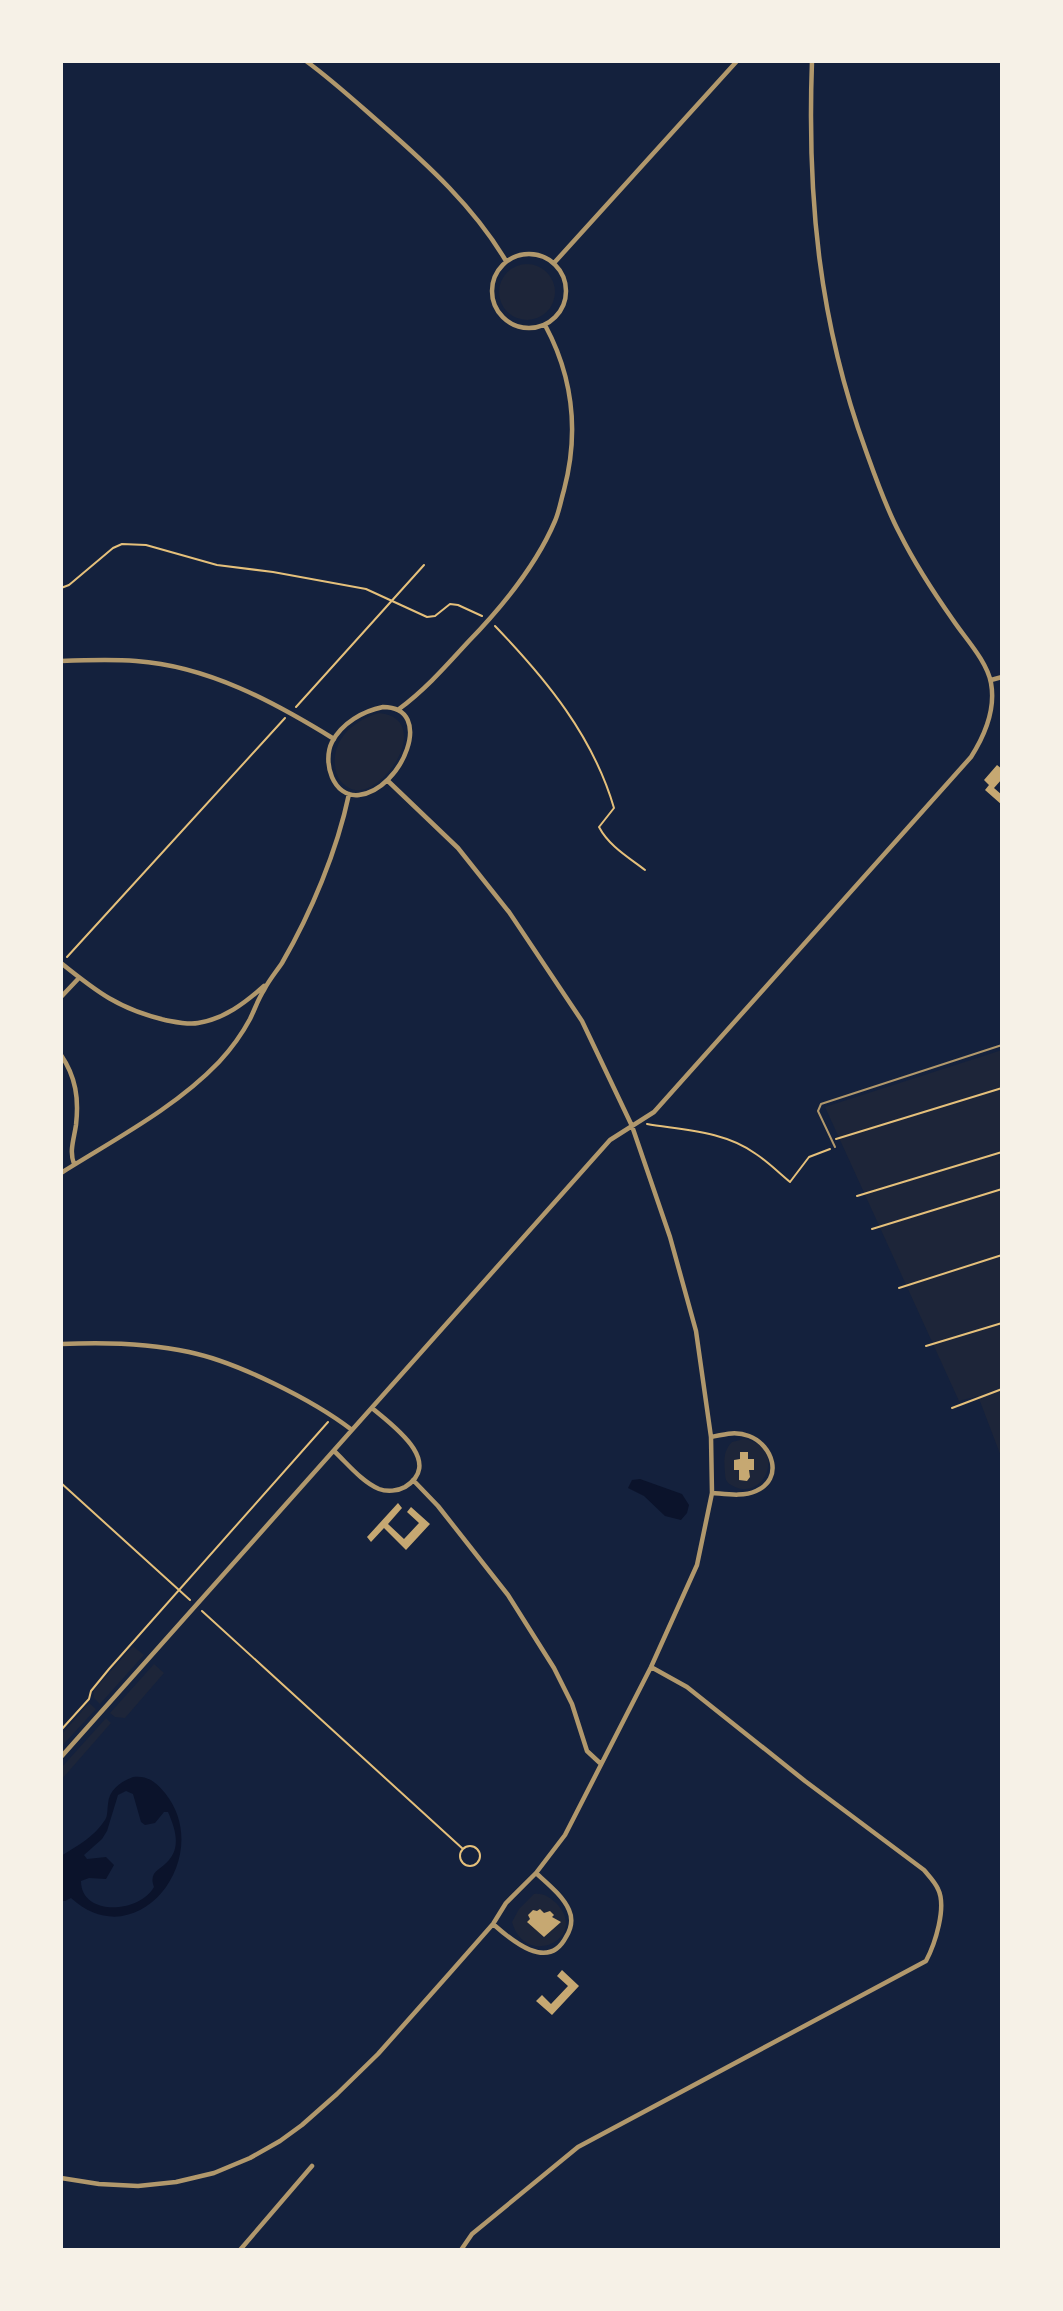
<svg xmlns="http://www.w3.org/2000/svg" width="1063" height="2311" font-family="'Titillium Web',sans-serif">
<rect width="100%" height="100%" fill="#14213d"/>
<path fill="#1d2539" d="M499 292a28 28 0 1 1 56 0a28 28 0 1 1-56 0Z
M379,713C437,719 380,805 349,788C340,783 336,776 335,766C332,739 354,720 379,713Z
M1002,1050V1459L978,1396L959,1401L825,1107Z
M744,1439C788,1446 765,1503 733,1486C727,1483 725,1480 725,1473C724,1461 723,1451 732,1442Z
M133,1646L144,1655L100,1704L94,1698V1690Z
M154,1664L164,1673L125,1718L115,1717L110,1713Z
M89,1703L96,1709L61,1747V1735Z
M106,1718L111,1723L62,1779L61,1768Z
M534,1894C544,1893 551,1898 558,1905C588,1939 525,1969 512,1922L519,1909Z"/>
<path fill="#0b132b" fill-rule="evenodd" d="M640,1479L682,1494L689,1505L687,1513L681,1520L665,1516L644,1496L628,1488L632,1480Z
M133,1777C147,1775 156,1782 165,1793C216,1856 138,1959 71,1898L65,1901H61V1856C77,1846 94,1837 105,1820C108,1815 107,1811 108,1804C109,1790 120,1782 133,1777ZM126,1791L133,1794L141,1822L145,1825L155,1823L164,1812H168C175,1828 181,1846 169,1860C161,1870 148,1871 154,1887C140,1913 81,1917 81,1881L89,1878L106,1879L114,1865L106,1857L87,1859L84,1855L102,1839L107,1831L118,1795Z"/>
<path fill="#c6a872" d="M997,765L1002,769V779L994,788L1002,795V805L985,790L989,785L984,780Z
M740,1452H748V1459H754V1470H749L750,1477L747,1481L739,1480V1470H734V1460L740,1459Z
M398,1503L402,1508L388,1524L404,1539L419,1523L407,1512L411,1507L430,1524L406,1550L384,1528L371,1542L367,1537Z
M540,1909L544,1913L550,1911L554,1915L552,1917L561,1922L544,1937L527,1922L530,1919L528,1915L533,1910L537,1911Z
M562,1970L579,1986L552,2015L536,2001L542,1995L551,2004L568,1986L557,1976Z"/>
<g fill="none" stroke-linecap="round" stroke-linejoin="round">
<path stroke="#e5c07b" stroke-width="2" d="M61,588L69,585L113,548L122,544L146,545L217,565L273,572L366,589L427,617L435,616L450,604L458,605L482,616
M495,626C546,679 593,736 614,808L599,827C609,846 628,857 645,870
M296,707L424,565
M67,957L285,718
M647,1124C683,1130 725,1131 756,1154C768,1162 778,1172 790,1182L809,1157L830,1149
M836,1139L1002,1088
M857,1196L1002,1152
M872,1229L1002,1189
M899,1288L1002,1255
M926,1346L1002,1323
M952,1408L1002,1389
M61,1483L190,1600
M202,1611L463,1849
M61,1730L89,1699L91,1691L109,1669L328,1422
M460 1856a10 10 0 1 1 20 0a10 10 0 1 1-20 0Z"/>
<path stroke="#b1986c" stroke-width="2" d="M835,1147L818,1111L821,1104L1002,1045"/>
<path stroke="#b1986c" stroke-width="4.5" d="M306,61C332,80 356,102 380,123C428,165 474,207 506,261
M492 291a37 37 0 1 1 74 0a37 37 0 1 1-74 0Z
M554,263L737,61
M61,661C86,660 111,659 136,661C208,666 274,702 334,739
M991,680L1002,677
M383,707C436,707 402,790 359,795C333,798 322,762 332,742C342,723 363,711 383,707Z
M399,709C425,690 446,666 468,642C501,608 536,566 555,521C559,512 561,500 564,490C579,433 573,377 545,325
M61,963C97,992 119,1009 165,1020C176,1022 188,1025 198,1023C224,1019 245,1003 264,986
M61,997L78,979
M61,1055C76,1077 79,1099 76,1125C74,1139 69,1151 74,1164
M61,1173C115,1139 175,1108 219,1062C231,1049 242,1034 250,1019C255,1009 258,999 264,990C269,980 276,972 282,963C311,913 337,851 349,794
M61,1344C103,1342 148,1343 189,1352C237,1362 313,1400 352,1430
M711,1437C725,1434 736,1431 749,1436C773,1445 784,1479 756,1491C743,1497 726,1494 712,1493
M334,1451C347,1463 362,1482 379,1489C387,1492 398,1491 405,1487C445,1462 391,1424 372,1408
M413,1480L438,1506L508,1595L554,1668L572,1704L587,1751L601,1764
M61,1757L610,1140L654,1112L971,757C985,735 996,710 991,683C987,661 965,638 953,620C934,593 915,564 900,534C886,508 876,479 866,451C819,322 807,198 812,61
M493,1924C511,1940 548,1972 566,1937C571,1929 573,1919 569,1910C563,1896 548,1884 536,1873
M61,2178L99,2184L138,2186L176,2182L214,2173L250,2158L280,2141L302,2125L337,2094L378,2054L449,1974L493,1924L506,1903L536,1873L565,1835L651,1667L697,1565L712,1493L711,1437L696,1331L670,1237L632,1126L582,1021L509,912L458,848L388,781
M240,2250L312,2166
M461,2250L472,2234L578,2147L926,1961C935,1944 947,1907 938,1889C935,1882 929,1876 924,1870L805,1781L687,1687L651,1667"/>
</g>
<rect width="1063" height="2311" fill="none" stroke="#f6f1e7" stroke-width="126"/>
</svg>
